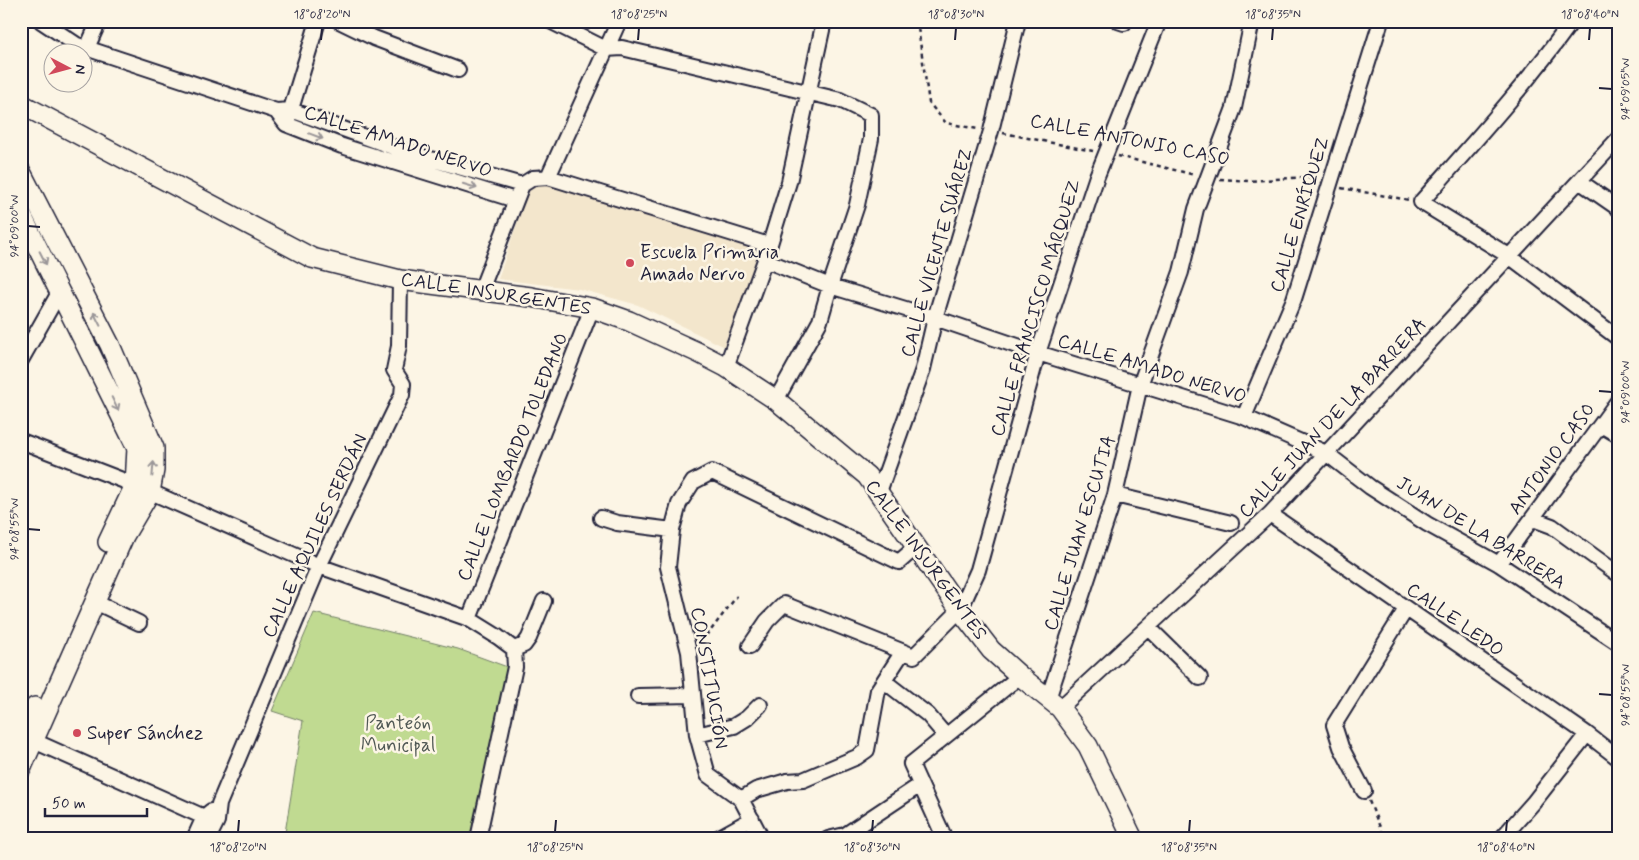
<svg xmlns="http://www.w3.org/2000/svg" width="1639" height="860" font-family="Mynerve,sans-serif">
<rect width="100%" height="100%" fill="#fcf5e5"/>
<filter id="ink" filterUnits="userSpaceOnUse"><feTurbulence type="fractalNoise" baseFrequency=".02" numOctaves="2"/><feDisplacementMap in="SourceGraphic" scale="10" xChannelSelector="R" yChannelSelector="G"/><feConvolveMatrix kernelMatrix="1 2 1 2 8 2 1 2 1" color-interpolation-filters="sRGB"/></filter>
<g filter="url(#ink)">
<path fill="#f3e6cc" d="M544,183L761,247L725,347L638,305L579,289L498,279L529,188Z"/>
<path fill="#c0da91" stroke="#717e66" d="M314,613L458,649L510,668L472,839H284L303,721L272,711Z"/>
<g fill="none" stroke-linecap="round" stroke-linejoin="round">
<g stroke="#22223b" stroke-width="18">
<path id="street" d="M41,21L77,45L276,111L291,110L409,153L522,185
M339,21L374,38L458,70
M550,21L606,49L622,48L840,100L871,115V139L857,205L830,286L820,321L776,400
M1118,21L1124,23
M1572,21C1526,85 1473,143 1421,202L1509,256L1618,338
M87,48L99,21
M276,111L286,124L342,146L515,200
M288,119L318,21
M548,177L769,245
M1579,181L1618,208
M765,260L830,286L935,318L1038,353L1244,417L1326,453L1370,487L1427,524L1499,564L1618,643
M481,290L522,185L533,178L548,177L619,21
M21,360L60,291
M726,367L765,260L789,182L824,21
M1244,417L1294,299L1381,21
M1601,425L1618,435
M21,441L135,485L319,566L469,619L498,637L514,649
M879,492L923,369L935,318L991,131L1018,21
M1115,495L1231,523
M1270,514L1587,734L1618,758
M601,518L617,523L672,530
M1533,519L1552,526L1618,574
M1499,564L1618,401
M95,602L139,623
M469,619L592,308
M1148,627L1200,678
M750,646L767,621L784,604L914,656L960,610L978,570L1038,353L1097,176L1159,21
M514,649L524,645L529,638L544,601
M884,681L928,715L945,735
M638,696L693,695
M1048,699L1115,495L1140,385L1181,272L1196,209L1234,108L1252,21
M1060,708L1270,514L1618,139
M697,735L734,726L747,718L760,705
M25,737L204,817L217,821
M1364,791L1341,747L1334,725L1406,609
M741,799L756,790L787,781L803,780L857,757L867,750L878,690L902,653
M194,839L204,817L211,811
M208,839L217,821L219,804L319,566L402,395L403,384L394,370L399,346L400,280
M478,839L515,667L514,649
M716,839L752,819
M762,839L741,799L708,775L697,735L689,652L668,567L672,530L679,504L693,482L712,472L899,562L916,547
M828,839L845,835L920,785
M945,839L911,764L1020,676
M1501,839L1533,803L1587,734"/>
</g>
<g stroke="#22223b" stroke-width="22">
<path id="secondary" d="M21,104L312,258L400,280L531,297L592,308L629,321L697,352L726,367L776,400L867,476L960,610L991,650L1020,676L1060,708L1088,746L1133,839
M21,172L110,345L154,448V470L150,492L124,536L21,769
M21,214L137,448L135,485L108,542
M21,737L35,707"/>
</g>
<path stroke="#22223b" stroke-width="2.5" stroke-dasharray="4 4" stroke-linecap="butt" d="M917,21L929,103L946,123L978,129
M1003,133L1093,151
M1118,156L1195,175
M1220,179L1249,181L1306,177L1317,180
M1341,188L1409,200
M700,641L711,630L737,596
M1369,801L1385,839"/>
<use href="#street" stroke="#fcf5e5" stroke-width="14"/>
<use href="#secondary" stroke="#fcf5e5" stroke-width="19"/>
</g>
<defs><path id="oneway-shaft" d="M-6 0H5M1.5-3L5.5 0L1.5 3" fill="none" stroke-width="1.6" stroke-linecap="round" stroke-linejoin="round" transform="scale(1.25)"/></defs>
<g stroke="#9a9698">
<use href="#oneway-shaft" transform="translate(316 136) rotate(21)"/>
<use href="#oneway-shaft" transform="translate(470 186) rotate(17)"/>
<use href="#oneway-shaft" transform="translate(43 258) rotate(63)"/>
<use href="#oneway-shaft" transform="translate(97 319) rotate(-117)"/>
<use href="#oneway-shaft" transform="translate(115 404) rotate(64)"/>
<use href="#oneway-shaft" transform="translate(153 469) rotate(-85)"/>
</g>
</g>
<path fill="none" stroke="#22223b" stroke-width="2" d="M321,40L322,28M638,40L639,28M955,40L956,28M1272,40L1273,28M1589,40L1590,28M1599,88L1612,89M28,226L40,227M1599,391L1612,392M28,529L40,530M1599,694L1612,695M238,832L239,820M555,832L556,820M872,832L873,820M1189,832L1190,820M1506,832L1507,820"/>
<g fill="#d1495b" stroke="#fcf5e5" stroke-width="2">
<circle cx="630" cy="263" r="5"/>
<circle cx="77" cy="733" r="5"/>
</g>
<g text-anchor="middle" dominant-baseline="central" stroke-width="5" stroke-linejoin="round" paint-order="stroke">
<g font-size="19" fill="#22223b" stroke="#fcf5e5">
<text transform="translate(1130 140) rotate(11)">CALLE ANTONIO CASO</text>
<text transform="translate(398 142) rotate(18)">CALLE AMADO NERVO</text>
<text transform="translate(1300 215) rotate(-73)">CALLE ENRÍQUEZ</text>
<text transform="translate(937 253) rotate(-74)">CALLE VICENTE SUÁREZ</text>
<text transform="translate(496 294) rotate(9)">CALLE INSURGENTES</text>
<text transform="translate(1036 308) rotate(-73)">CALLE FRANCISCO MÁRQUEZ</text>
<text transform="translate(1152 369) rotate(17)">CALLE AMADO NERVO</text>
<text transform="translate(1333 418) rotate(-47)">CALLE JUAN DE LA BARRERA</text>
<text transform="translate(513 457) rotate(-68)">CALLE LOMBARDO TOLEDANO</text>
<text transform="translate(1552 459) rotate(-54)">ANTONIO CASO</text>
<text transform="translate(1080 533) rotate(-73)">CALLE JUAN ESCUTIA</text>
<text transform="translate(1481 533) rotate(32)">JUAN DE LA BARRERA</text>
<text transform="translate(315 536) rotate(-65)">CALLE AQUILES SERDÁN</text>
<text transform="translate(926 560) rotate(54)">CALLE INSURGENTES</text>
<text transform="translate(1455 620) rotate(35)">CALLE LEDO</text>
<text transform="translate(709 678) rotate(80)">CONSTITUCIÓN</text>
</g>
<g font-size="19" fill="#22223b" stroke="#fcf5e5" text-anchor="start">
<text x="640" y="252">Escuela Primaria<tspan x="640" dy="22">Amado Nervo</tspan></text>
<text x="87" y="733">Super Sánchez</text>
</g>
<g font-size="19" fill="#515955" stroke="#fcf5e5">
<text x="398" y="723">Panteón<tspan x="398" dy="22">Municipal</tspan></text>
</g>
</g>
<rect width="1639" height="860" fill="none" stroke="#fcf5e5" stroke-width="55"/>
<g transform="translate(68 68) rotate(96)"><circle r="24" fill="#fcf5e5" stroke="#a5a1a1"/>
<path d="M0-4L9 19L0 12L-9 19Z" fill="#d1495b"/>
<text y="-8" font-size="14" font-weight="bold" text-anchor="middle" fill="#22223b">N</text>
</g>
<path d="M45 808v8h102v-8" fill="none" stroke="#22223b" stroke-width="2.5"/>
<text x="52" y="808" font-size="15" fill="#22223b" stroke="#fcf5e5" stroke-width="4" paint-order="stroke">50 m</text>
<rect x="28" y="28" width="1584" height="804" fill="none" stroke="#22223b" stroke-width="2"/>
<g font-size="12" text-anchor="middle" fill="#22223b">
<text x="322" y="18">18°08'20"N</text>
<text x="639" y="18">18°08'25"N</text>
<text x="956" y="18">18°08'30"N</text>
<text x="1273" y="18">18°08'35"N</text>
<text x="1590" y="18">18°08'40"N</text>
<text transform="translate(1625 89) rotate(-90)" y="4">94°09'05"W</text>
<text transform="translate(14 226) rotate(-90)" y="4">94°09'00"W</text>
<text transform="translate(1625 392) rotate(-90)" y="4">94°09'00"W</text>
<text transform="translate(14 529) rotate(-90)" y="4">94°08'55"W</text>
<text transform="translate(1625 695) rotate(-90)" y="4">94°08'55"W</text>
<text x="238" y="851">18°08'20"N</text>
<text x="555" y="851">18°08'25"N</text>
<text x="872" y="851">18°08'30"N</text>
<text x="1189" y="851">18°08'35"N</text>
<text x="1506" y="851">18°08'40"N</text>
</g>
</svg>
